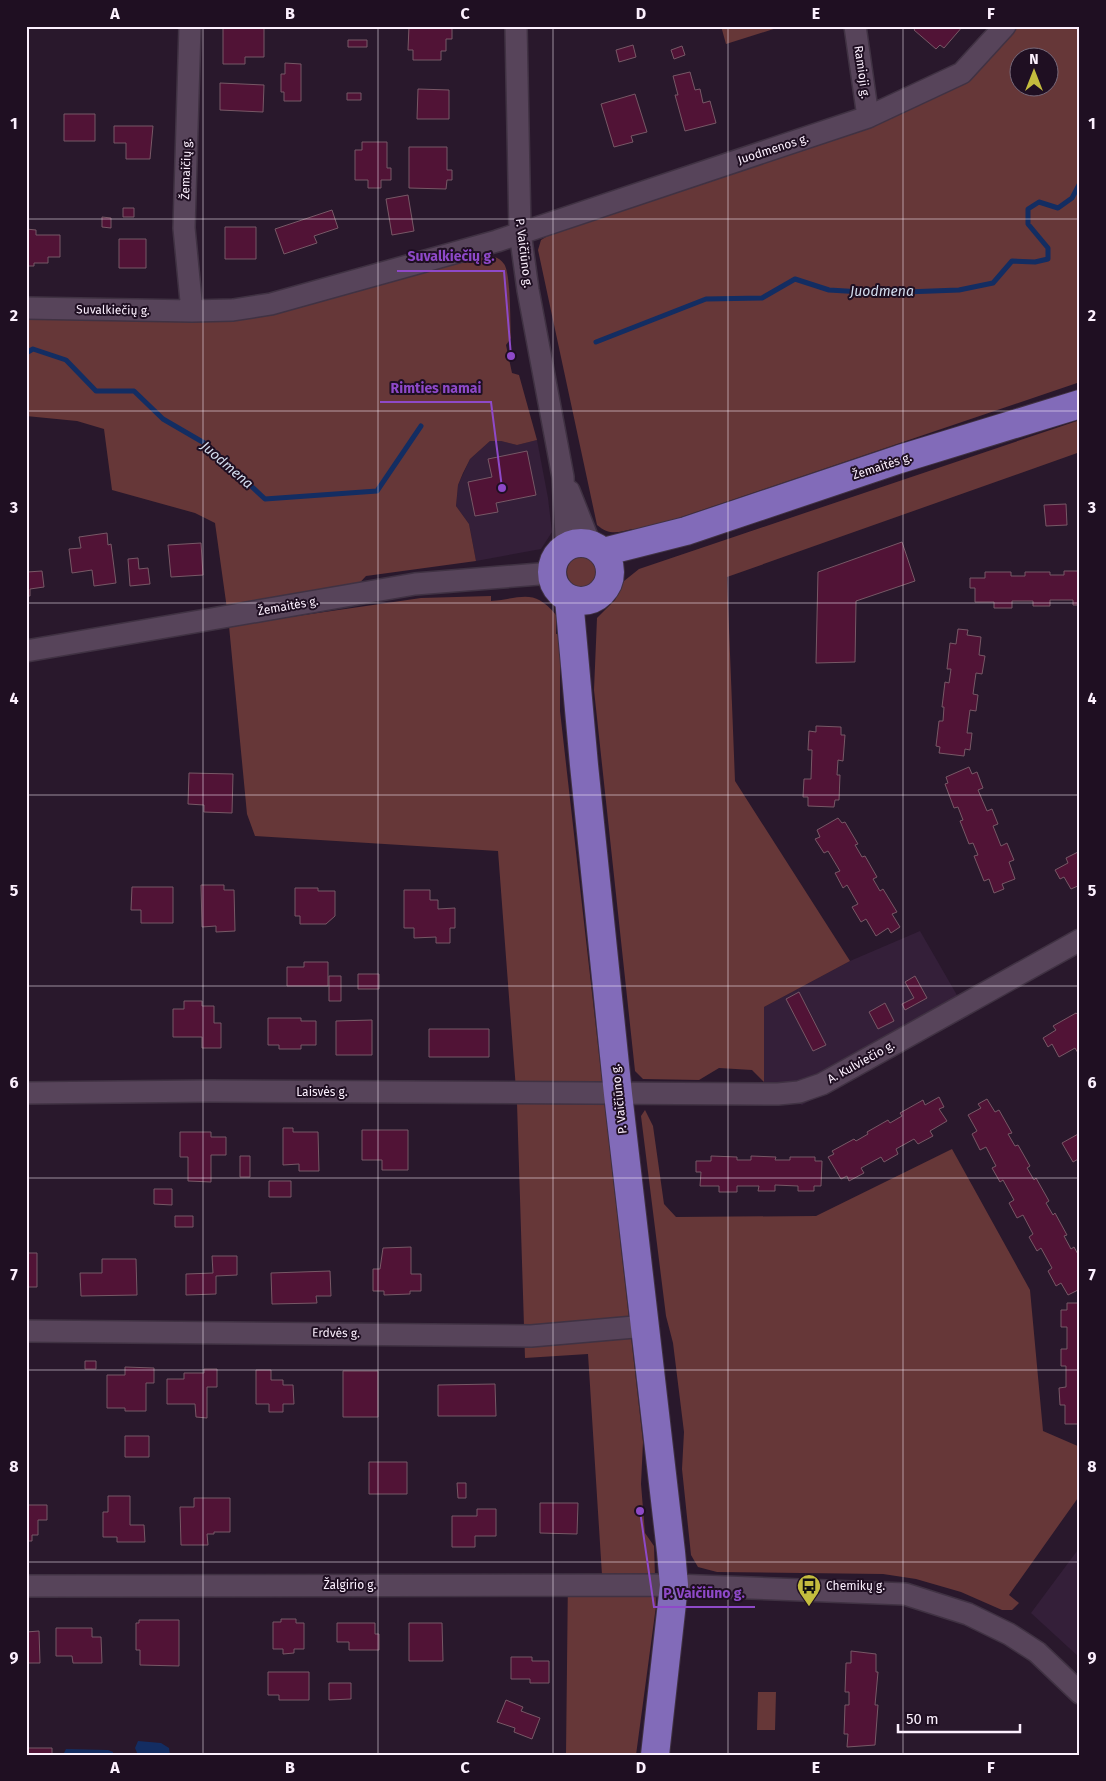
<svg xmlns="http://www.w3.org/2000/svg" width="1106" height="1781" font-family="'Fira Sans',sans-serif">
<rect width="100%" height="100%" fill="#29182c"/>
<path fill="#341f39" d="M537,440L548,498L552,532L541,549L476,561L469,524L456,506L458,485L470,459L490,441H501L517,445Z
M920,931L969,1016L802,1105L764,1082V1007L850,961Z
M1080,1547V1658L1031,1613Z"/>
<path fill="#663738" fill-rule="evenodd" d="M721,26H783L726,44Z
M1013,26H1080V382L634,533L632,529C617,533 609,535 597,525L538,250L541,240L549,235L904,108ZM1018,58H1048V88H1018Z
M479,253C487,255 499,256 504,264C511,273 510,324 511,338L506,345L512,373L519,375L537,440L517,445L501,441H490L470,459L463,473L458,485L456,506L469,524L476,561L366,576L353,590L227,609L215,523L195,513L112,490L104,429L77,421L26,416V313L235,318Z
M1080,420V452L727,577L735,781L850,961L764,1007V1082L752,1070L719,1068L699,1080L643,1079L635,1071L594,690L597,618L615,600L624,581L639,569Z
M567 572a16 16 0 1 1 32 0a16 16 0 1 1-32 0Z
M491,596V601C523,598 534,588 556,615V634H560V711L643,1442L641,1484L645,1533L654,1546L656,1606L636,1755H566L568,1575H602L588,1354L525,1358L517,1103L498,851L255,836L247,814L229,626L421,598Z
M645,1110L653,1126L664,1204L676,1217L816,1216L952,1149L1030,1290L1043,1431L1080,1447V1495L1009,1595L1019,1603L1012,1610H1002L961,1592L916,1579L883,1574L717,1572L698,1567L691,1555L682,1469L684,1432L673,1343L666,1316L641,1116Z
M758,1692H776L775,1730H757Z"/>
<path fill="#132d62" d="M138,1741L161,1743L169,1748L170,1755H138L135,1748Z
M66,1749L108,1750L113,1752V1755H63Z"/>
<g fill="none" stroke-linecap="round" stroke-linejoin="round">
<path stroke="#132d62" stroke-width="5" d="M596,342L706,299L762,298L795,279L829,290L879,293L959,290L993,283L1012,261L1035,262L1048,259V248L1028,224V209L1039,202L1058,208L1072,198L1080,183
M26,353L33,349L66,360L96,391H134L163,419L206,444L265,499L377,491L421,426"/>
</g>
<path fill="#511336" stroke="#775866" d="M223,26H264V57H245V64H223Z
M409,26H452V39H446V51H441V60H413V50H408Z
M917,26H963L944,48L940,45L936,49L914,30Z
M348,40H367V47H348Z
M633,45L636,57L619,62L616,50Z
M682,46L685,55L674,59L671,50Z
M285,63L301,64V101H284V92H281V74H285Z
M690,72L695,90L700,89L703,103L710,101L716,123L685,131L675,95H678L673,76Z
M220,83L264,85L263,112L220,110Z
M418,89L449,90V119H417Z
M347,93H361V100H347Z
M635,94L647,132L631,136L633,142L614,147L601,104Z
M64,114H95V141H64Z
M114,126H153L150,159H126V143H114Z
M362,142H387V168H391V180H381V188H368V180H355V150H362Z
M409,147H447V170H452V180H447L446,189L409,188Z
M408,195L414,231L392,235L386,199Z
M123,208H134V217H123Z
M332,210L338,228L314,236L317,243L284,254L275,229Z
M102,217L111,218V228L102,227Z
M225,227H256V259H225Z
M26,229L36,230V235H60V257H48V263H34V266H26Z
M119,239H146V268H119Z
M527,451L536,495L496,503L498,512L475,516L468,482L492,477L488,459Z
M1066,504L1067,525L1046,526L1044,505Z
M107,533L108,545L111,544L116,583L94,586L92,570L72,573L69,549L81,548L79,537Z
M902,542L915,581L856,601L855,662L816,663L818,572Z
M201,543L203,575L171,577L168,545Z
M138,558L139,569L148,568L150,584L130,586L128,559Z
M26,568L27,572L42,571L44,587L30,589V596H26Z
M1064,571H1080V605H1073V600H1050V606H1033V601H1012V608H994V602H975V588H970V578H985V572H1011V576H1025V572H1050V575H1064Z
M958,629L968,630L967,635L981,637L979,655L985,656L982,674L976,673L973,694L978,695L976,711L970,710L967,733H972L970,750L965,749L964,756L939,753L940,747L936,746L939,721H943L944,707H942L945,682L949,683L951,669H947L950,643L956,644Z
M816,726L841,727V735H845L843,761L838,760L837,775H840L839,800H835L834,807L808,806V797H803L804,779H811L812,750H808L809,731L816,732Z
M969,767L972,774L977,772L983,788L978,790L987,811L992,809L998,824L993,826L1001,846L1007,843L1014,860L1009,862L1015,879L1002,884L1004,889L994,893L989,879L984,881L974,856L978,855L973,843L969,844L960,821L963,820L958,807L954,808L945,784L948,783L946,777Z
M189,773L233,774L232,813L204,812V805L188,804Z
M838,818L842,823L845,822L858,844L855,845L862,857L865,856L877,877L873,879L880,891L883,889L897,912L892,914L900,927L891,933L888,928L876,936L866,919L861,922L852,907L858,904L847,885L843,888L835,873L840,871L828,851L824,853L815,839L820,837L817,830Z
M1080,851V885L1071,889L1064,877L1060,879L1055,870L1068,863L1066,858Z
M201,885H224V890H234L235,931L216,932V926L202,927Z
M132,887H173V923H141V910H131Z
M295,888H318V891H335V916L326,924H300V916H295Z
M404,890H430V900H438V909L455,908V928H450V943H436V937L414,938V928H404Z
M304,962H328V986H287V967H304Z
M358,974H379V989H358Z
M329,976H341V1001H329Z
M915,976L927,998L905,1010L902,1004L914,998L905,982Z
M799,992L826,1045L813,1051L786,999Z
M184,1001H202V1006H214V1023H221V1048H202V1037H173V1009H184Z
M885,1003L894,1021L878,1029L869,1012Z
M1076,1013L1080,1016V1052L1078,1053L1075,1048L1059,1057L1052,1044L1048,1047L1043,1038L1056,1030L1053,1026Z
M268,1018H301V1021H316V1045H301V1049H279V1045H268Z
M372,1020V1055H336V1021Z
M429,1029H489V1057H429Z
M939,1097L944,1107L939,1109L947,1121L930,1131L933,1136L918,1144L914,1139L896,1149L898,1154L884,1162L881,1157L861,1168L864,1173L849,1181L847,1176L841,1179L828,1157L834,1154L832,1151L854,1139L856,1141L868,1134L867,1132L888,1120L890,1123L902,1116L900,1113L923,1100L925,1105Z
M987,1099L995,1112L999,1110L1012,1133L1008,1134L1015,1146L1018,1145L1030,1166L1027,1168L1034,1180L1036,1178L1049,1201L1046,1203L1053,1215L1055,1213L1067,1235L1064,1236L1071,1249L1074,1247L1080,1258V1289L1068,1295L1061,1283L1056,1286L1048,1271L1052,1268L1041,1248L1037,1251L1029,1237L1033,1234L1023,1215L1017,1218L1009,1203L1014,1200L1003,1180L1000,1182L992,1168L996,1166L986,1147L980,1150L972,1134L977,1131L968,1115L981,1108L978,1104Z
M283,1128H293V1132H318L319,1171H299V1164L283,1165Z
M362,1130H408V1170H382V1160H362Z
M180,1132H211V1137H226V1155H211V1182L188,1181V1157H180Z
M1080,1133V1158L1073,1162L1062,1143Z
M240,1156H250V1177H240Z
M711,1156L737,1157V1160H751V1156L776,1157L775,1160H790V1157H815V1161H822L821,1186H814V1191H798V1186L775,1185V1191H758L759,1186H737V1192H719V1186H700L701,1172H696V1161H711Z
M269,1181H291V1197H269Z
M154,1189H172V1205L154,1204Z
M175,1216H193V1227H175Z
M411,1247V1274H421V1291H410V1294L384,1295V1291H373V1269H380L383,1248Z
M26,1253H37V1287H26Z
M212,1256H237V1275L216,1276V1294L186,1295V1274L213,1273Z
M102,1259H136L137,1295L81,1296L80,1273H102Z
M330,1271L331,1296H316L317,1303L272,1304L271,1273Z
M1067,1303H1080V1429V1424H1065V1405H1060L1059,1388L1066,1387V1366H1061V1349H1067V1327H1061V1310H1067Z
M85,1361H96V1369H85Z
M125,1367L154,1368V1383H146V1411H125V1408H107V1375H125Z
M204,1369H217V1387H207V1418L196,1417L195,1404H167V1379H184V1373H204Z
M256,1370H271V1380H283V1385H293L294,1404H283V1412H269V1404H256Z
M343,1371H378V1417H343Z
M495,1384L496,1416H438V1385Z
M125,1436H149V1457H125Z
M369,1462H407V1494H369Z
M457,1483H466V1498H458Z
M108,1496H130V1525H144L145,1542H117V1537H103V1512H108Z
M194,1498H230V1532H214V1534H207L208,1545H181L180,1507H194Z
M540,1503H578L577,1534L540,1533Z
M26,1505H47V1520H38V1535H32V1541H26Z
M477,1509H496V1536H475V1547H452V1516H477Z
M281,1619H296V1623H304V1649H294V1653L283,1654V1649H273V1622H281Z
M139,1620H179V1666L140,1665V1650H136V1623H139Z
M337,1623H375V1634H379V1650H349V1642H337Z
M409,1623H442L443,1661H409Z
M56,1628H92V1637H101L102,1663H73L72,1656H56Z
M39,1631L40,1663H26V1632Z
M851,1651L876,1654V1672H878L875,1705H878L875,1745L847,1747L848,1734H844L845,1705H849V1692H845L846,1663H851Z
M511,1657H532V1661H549V1683H530V1679H511Z
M268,1672H309V1700H279V1695H268Z
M329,1683H351V1699L329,1700Z
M506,1700L523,1707L521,1711L540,1718L532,1739L514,1732L515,1728L497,1722Z
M26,1748H52V1755H26Z"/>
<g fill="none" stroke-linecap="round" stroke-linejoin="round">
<g stroke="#403243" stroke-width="24">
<path id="minor" d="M190,26L184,228L192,311
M516,26L520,232L528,290L563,477L566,536L565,548
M855,26L868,117
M26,308L192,311L233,310L271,304L497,241L868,117L962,73L1005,26
M569,491L590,544
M26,651L415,584L552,573
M26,1093L209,1091L778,1094L799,1092L822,1084L1080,940
M26,1331L531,1336L646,1326
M26,1586L674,1585L905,1594L968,1614L1009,1634L1037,1652L1080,1693"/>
</g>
<g stroke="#403243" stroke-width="30">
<path id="major" d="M552 572a29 29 0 1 1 58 0a29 29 0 1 1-58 0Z
M603,552L686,531L900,459L1080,404
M569,599L584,765L618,1094L671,1552L674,1585L655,1755"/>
</g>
<use href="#minor" stroke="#57445a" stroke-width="21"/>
<use href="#major" stroke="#826bb9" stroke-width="28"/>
</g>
<path fill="none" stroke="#fcf0fe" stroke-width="1" stroke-opacity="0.55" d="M203,26V1755M378,26V1755M553,26V1755M728,26V1755M903,26V1755M26,219H1080M26,411H1080M26,603H1080M26,795H1080M26,986H1080M26,1178H1080M26,1370H1080M26,1562H1080"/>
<defs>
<g id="bus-pin" transform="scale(1.25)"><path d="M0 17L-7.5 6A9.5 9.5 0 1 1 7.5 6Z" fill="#c4bc3e" stroke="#1f0f22"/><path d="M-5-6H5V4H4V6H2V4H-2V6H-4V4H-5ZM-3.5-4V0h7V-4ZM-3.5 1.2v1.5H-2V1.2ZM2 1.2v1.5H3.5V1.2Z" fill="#111"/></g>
</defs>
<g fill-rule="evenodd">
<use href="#bus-pin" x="809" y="1586"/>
</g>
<g text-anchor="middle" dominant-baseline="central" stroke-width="4" stroke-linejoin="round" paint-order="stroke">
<g font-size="12" fill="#fcf0fe" stroke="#1f0f22">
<text transform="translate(862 72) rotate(82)">Ramioji g.</text>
<text transform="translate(773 149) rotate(-18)">Juodmenos g.</text>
<text transform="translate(186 169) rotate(-88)">Žemaičių g.</text>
<text transform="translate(524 253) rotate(83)">P. Vaičiūno g.</text>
<text transform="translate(113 310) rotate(1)">Suvalkiečių g.</text>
<text transform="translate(882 466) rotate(-18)">Žemaitės g.</text>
<text transform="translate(288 606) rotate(-10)">Žemaitės g.</text>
<text transform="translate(861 1062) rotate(-29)">A. Kulviečio g.</text>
<text x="322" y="1092">Laisvės g.</text>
<text transform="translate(619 1099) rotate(-96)">P. Vaičiūno g.</text>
<text transform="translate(336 1333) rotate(1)">Erdvės g.</text>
<text x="350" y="1585">Žalgirio g.</text>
</g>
<g font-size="12" fill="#fcf0fe" stroke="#1f0f22" text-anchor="start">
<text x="826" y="1586">Chemikų g.</text>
</g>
<g font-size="14" font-style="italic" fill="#d3ddee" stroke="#1f0f22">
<text x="882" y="291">Juodmena</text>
<text transform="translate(227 465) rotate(41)">Juodmena</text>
</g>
</g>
<path fill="none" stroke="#8e49c8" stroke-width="2" d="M511 356L504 271H397M502 488L491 402H380M640 1511L654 1607H755"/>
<g fill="#8e49c8" stroke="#1f0f22" stroke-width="2">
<circle cx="511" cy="356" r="5"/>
<circle cx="502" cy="488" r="5"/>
<circle cx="640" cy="1511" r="5"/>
</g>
<g font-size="14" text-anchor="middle" font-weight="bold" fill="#8e49c8" stroke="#1f0f22" stroke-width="4" stroke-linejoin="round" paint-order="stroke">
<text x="451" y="261">Suvalkiečių g.</text>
<text x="436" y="393">Rimties namai</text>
<text x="704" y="1598">P. Vaičiūno g.</text>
</g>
<rect width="1106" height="1781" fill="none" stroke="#1f0f22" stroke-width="55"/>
<g transform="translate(1034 72)"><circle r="24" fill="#1f0f22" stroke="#77697a"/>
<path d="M0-4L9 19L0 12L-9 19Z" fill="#c4bc3e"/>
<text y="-8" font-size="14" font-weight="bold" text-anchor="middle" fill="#fcf0fe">N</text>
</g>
<path d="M898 1724v8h122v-8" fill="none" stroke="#fcf0fe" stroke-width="2.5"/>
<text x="906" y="1724" font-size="15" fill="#fcf0fe" stroke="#1f0f22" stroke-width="4" paint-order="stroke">50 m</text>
<rect x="28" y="28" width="1050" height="1726" fill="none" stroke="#fcf0fe" stroke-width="2"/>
<g font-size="16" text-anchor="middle" font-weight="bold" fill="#fcf0fe">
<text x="115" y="19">A</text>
<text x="290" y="19">B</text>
<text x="465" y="19">C</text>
<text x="641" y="19">D</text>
<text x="816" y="19">E</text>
<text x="991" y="19">F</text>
<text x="14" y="129">1</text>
<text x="1092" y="129">1</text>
<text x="14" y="321">2</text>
<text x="1092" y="321">2</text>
<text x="14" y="513">3</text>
<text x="1092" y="513">3</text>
<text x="14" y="704">4</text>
<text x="1092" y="704">4</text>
<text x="14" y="896">5</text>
<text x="1092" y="896">5</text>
<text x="14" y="1088">6</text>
<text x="1092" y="1088">6</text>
<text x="14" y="1280">7</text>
<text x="1092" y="1280">7</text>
<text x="14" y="1472">8</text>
<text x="1092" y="1472">8</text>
<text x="14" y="1663">9</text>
<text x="1092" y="1663">9</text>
<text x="115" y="1773">A</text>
<text x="290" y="1773">B</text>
<text x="465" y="1773">C</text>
<text x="641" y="1773">D</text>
<text x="816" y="1773">E</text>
<text x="991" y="1773">F</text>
</g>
</svg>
